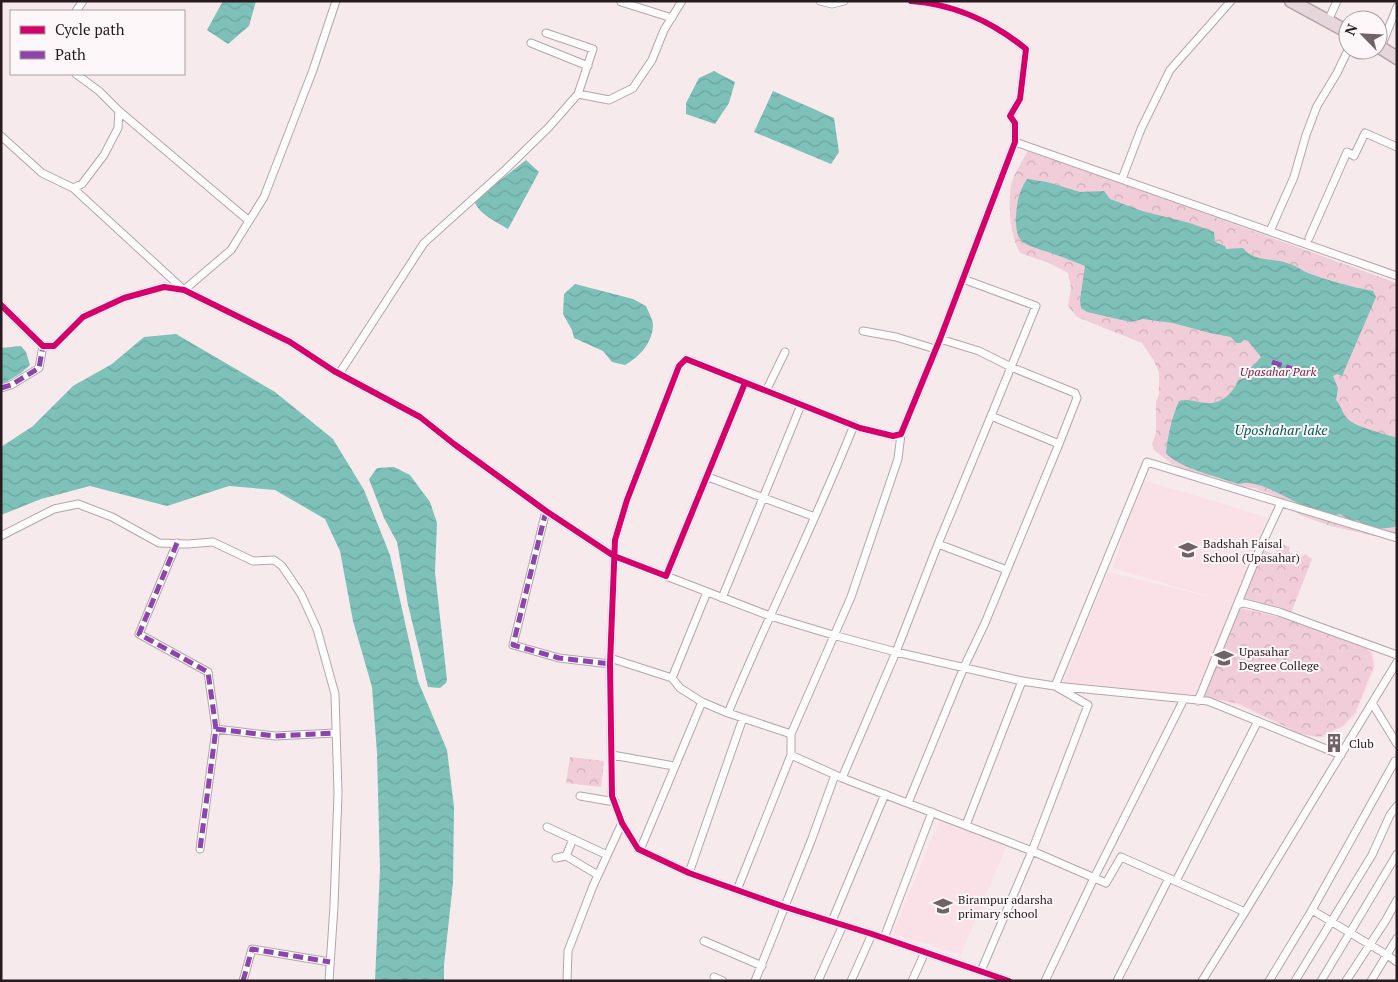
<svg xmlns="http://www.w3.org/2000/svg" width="1398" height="982" font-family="'PT Serif',serif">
<defs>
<pattern id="park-crowns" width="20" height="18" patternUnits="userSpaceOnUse" patternTransform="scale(1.25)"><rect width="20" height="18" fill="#f0cdd8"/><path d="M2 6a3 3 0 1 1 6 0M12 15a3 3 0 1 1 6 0" fill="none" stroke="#ceafb9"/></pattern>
<pattern id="water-waves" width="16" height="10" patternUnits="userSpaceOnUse" patternTransform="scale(1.25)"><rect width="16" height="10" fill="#7dc1b8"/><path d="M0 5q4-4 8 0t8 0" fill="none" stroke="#6ca59e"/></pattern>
</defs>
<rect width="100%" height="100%" fill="#f6eaed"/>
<path fill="#fae1e8" d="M1140,479L1267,517L1240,605L1346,635L1373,650L1376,666L1356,715L1339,731L1323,738L1304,736L1238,706L1196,699L1068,693L1062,686L1108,572L1218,599L1113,568Z
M940,819L1007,845L961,954L892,934Z"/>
<path fill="url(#park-crowns)" d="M1028,150L1397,283V541L1330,526L1300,515L1273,495L1254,488L1239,487L1212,476L1200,475L1172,464L1154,450L1152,444L1156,433V402L1159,394V372L1154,361L1142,343L1077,317L1068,306L1071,288L1068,273L1049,263L1020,253C1010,235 1008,207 1011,186C1013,174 1023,161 1028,150Z
M1279,543L1290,547L1289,552L1294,554L1296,551L1299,552V554L1303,556L1305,554L1312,559L1291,613L1242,600L1261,549L1275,555Z
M1238,608L1303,622L1361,646L1371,652L1374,666L1355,713L1343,726L1320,737L1301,734L1239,704L1203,696Z
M570,757L604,761L601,787L566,783Z"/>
<path fill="url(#water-waves)" d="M223,1H256L249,26L228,44L207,30Z
M714,71L735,82L729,103L715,124L686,114V103L699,78Z
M773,91L834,118L839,152L831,164L754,132Z
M526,160L539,172L508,229C495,221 480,215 474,201Z
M1027,179L1047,182L1080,192L1104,191L1110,199L1142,211L1190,223L1214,232L1215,242L1225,246L1226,249L1243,248C1254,262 1272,258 1287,263C1295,265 1301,270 1308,273C1330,281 1351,287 1373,291L1376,297L1342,376L1337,374L1333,376L1338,388L1336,400C1342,407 1342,414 1349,420C1356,427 1386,434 1397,438V522L1395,527C1380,529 1369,530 1358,520L1352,521L1340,514C1314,523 1268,476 1239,484C1220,478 1177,467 1166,453C1168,434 1172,417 1179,401C1191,398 1196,403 1208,403C1222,404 1234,392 1238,380L1245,378L1246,369L1252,367L1261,357L1248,341L1244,340L1240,343H1236L1231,337L1210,333L1173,323L1143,319L1131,322L1087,312L1081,308L1080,300L1085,266C1072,261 1060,256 1048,252C1025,244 1015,245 1016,216C1017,202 1019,191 1027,179Z
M575,284L633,299L646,306C648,311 652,318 653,324C653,343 639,357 625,365L612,362L603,351L574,338L572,330L563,314L564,294Z
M176,334L275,392L333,439L364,490L390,555L418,681L447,750L454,807L453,883L444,965V981H375L380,869L377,753L372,687L353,621L340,551L325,519L275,490L229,486L167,506L90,486L41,499L1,515V447L33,426L73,386L112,364L144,337Z
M21,346L26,352L30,365L21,373L1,385V348Z
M394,467L410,475L430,502L437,523L435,572L447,680L446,683L440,688L428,687L408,605L397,542L384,518L369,479L377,468Z"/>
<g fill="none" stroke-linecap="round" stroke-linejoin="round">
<g stroke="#b2a7aa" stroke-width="9">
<path id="street" d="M820,1L832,4L844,1
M911,1C953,4 993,22 1026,49L1020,99L1010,116L1015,123V142L940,339L901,434L893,436L860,428L686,359L679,366L627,500L615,540L610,664L612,796L622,823L638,849L689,873L785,907L872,934L1009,981
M621,2L672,18
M76,11L83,1
M1328,21L1337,1
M546,33L593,49L578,94
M531,43L588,66
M1381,47L1397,7
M119,111L249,221
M1,136L42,173L73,188L82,184L104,155L118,128L119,111L99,91L76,74
M1015,142L1397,276
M1122,179L1141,129L1170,70L1231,1
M73,188L184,290L231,250L264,197L313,70L336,1
M1270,231L1294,177L1306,135L1317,106L1337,73L1348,50
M1309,238L1347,152L1354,156L1365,133L1397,147
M963,279L1036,306L991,416
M1,305L43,346H54L83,317L124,298L164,287L184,290L290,342L334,371L420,417L454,444L546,511L614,556L666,576L745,383
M863,331L896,337L935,349
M940,339L979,351L1011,367L1075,393L1077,398L1059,444
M339,374L424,243L505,170L549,127L578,94L609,100L633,88L652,60L664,30L682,1
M1,388L11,385L39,368L43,346
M766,391L785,352
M708,477L815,517
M546,511L513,645L559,658L610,664
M1,536L54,509L78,504L112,517L159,543L188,544L213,542L253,561L274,560L282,566L301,594L317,629L335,694L338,793L334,906L329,981
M177,543L139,634L208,672L216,729L200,849
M666,576L770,616L833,635L896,652L1022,681L1055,686L1208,701L1341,755
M722,598L801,405
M1237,605L1244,603L1279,612L1397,655
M610,658L672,678L680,688L702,702L728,713L791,734V755L842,778L1032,851L1106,883L1121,857L1245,912
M672,678L707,592
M1198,701L1261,546L1281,503
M1372,703L1397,744
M728,713C768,616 815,523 854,425
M216,729L275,736L335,733
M791,734L851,597L898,459L901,434
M612,755L674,766
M842,778L896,652L938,544L1007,570
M580,796L615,802
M908,803L964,667L985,623L1059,444L991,416L938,544
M966,825L1022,681
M547,827L607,855
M573,839L566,856L598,875
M640,850L702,702
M556,858L566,856
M689,873L743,718
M1176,881L1258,721
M737,890L791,755
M1312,910L1387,955L1397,962
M832,921L885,794
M884,938L932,812
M704,941L762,966
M981,971L1032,851L1088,705L1055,686L1147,462L1397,538
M714,977L723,981
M243,981L252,949L330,962
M567,981L568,951L593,886L622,823
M755,981L811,841L835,775
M818,981L843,925
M851,981L872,934
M912,981L925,952
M1045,981L1094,878L1184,699
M1117,981L1169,878
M1202,981L1245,912L1397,662
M1269,981L1312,910L1395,761
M1295,981L1372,855L1390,815L1397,806
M1321,981L1397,854
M1346,981L1386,920L1397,900
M1371,981L1397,938"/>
</g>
<g stroke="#b7a2a9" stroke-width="15">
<path id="highway" d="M1291,1L1348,32
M1378,46L1397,58"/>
</g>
<use href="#street" stroke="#fefcfc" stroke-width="7"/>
<use href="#highway" stroke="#e5d6db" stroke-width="12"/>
<path stroke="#8e44ad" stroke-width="5" stroke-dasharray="10 5" stroke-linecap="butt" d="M1272,362L1315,377
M1,388L11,385L39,368L43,346
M546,511L513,645L559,658L610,664
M177,543L139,634L208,672L216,729L200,849
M216,729L275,736L335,733
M243,981L252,949L330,962"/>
<g stroke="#fef7f9" stroke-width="9">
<path id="cycleway" d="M911,1C953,4 993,22 1026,49L1020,99L1010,116L1015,123V142L940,339L901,434L893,436L860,428L686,359L679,366L627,500L615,540L610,664L612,796L622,823L638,849L689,873L785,907L872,934L1009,981
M1,305L43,346H54L83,317L124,298L164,287L184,290L290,342L334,371L420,417L454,444L546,511L614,556L666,576L745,383"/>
</g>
<use href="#cycleway" stroke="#d6006c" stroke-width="6"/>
</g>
<defs>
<g id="school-bare" transform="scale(1.5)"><path d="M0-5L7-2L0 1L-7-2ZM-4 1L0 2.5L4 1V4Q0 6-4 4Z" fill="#6f6367" stroke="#fef7f9" stroke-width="2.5" paint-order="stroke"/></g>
<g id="university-bare" transform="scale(1.5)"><path d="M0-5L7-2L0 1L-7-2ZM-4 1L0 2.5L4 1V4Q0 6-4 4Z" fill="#6f6367" stroke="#fef7f9" stroke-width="2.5" paint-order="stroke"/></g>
<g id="building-bare" transform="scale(1.5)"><path d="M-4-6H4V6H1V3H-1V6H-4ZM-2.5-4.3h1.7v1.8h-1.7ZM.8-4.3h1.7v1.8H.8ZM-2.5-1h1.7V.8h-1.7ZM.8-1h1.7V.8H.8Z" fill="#6f6367" stroke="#fef7f9" stroke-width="2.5" paint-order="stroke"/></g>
</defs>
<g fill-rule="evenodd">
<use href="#school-bare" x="1188" y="550"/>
<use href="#university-bare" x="1224" y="658"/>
<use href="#building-bare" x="1334" y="743"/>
<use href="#school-bare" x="943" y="906"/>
</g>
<g text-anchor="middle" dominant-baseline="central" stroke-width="4" stroke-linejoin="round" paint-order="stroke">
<g font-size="12" font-style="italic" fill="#7a2147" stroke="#fef7f9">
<text x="1278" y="371">Upasahar Park</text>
</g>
<g font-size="12" fill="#271b1f" stroke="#fef7f9" text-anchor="start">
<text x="1203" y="543">Badshah Faisal<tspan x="1203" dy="14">School (Upasahar)</tspan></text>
<text x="1239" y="651">Upasahar<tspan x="1239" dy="14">Degree College</tspan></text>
<text x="1349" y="743">Club</text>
<text x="958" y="899">Birampur adarsha<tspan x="958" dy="14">primary school</tspan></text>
</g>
<g font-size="14" font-style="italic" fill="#015d53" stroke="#fef7f9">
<text x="1281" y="429">Uposhahar lake</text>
</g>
</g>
<rect width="1398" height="982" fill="none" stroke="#271b1f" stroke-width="5"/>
<rect x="10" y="10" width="175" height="65" fill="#fef7f9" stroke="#a89fa2"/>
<rect x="20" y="26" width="25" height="8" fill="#d6006c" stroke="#a89fa2"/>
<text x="55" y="35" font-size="15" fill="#271b1f">Cycle path</text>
<rect x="20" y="51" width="25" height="8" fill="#8e44ad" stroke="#a89fa2"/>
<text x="55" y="60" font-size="15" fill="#271b1f">Path</text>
<g transform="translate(1363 35) rotate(294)"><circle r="24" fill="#fef7f9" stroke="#a89fa2"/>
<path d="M0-4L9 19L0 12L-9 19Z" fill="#6f6367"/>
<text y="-8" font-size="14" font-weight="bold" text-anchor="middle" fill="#271b1f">N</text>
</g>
</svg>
